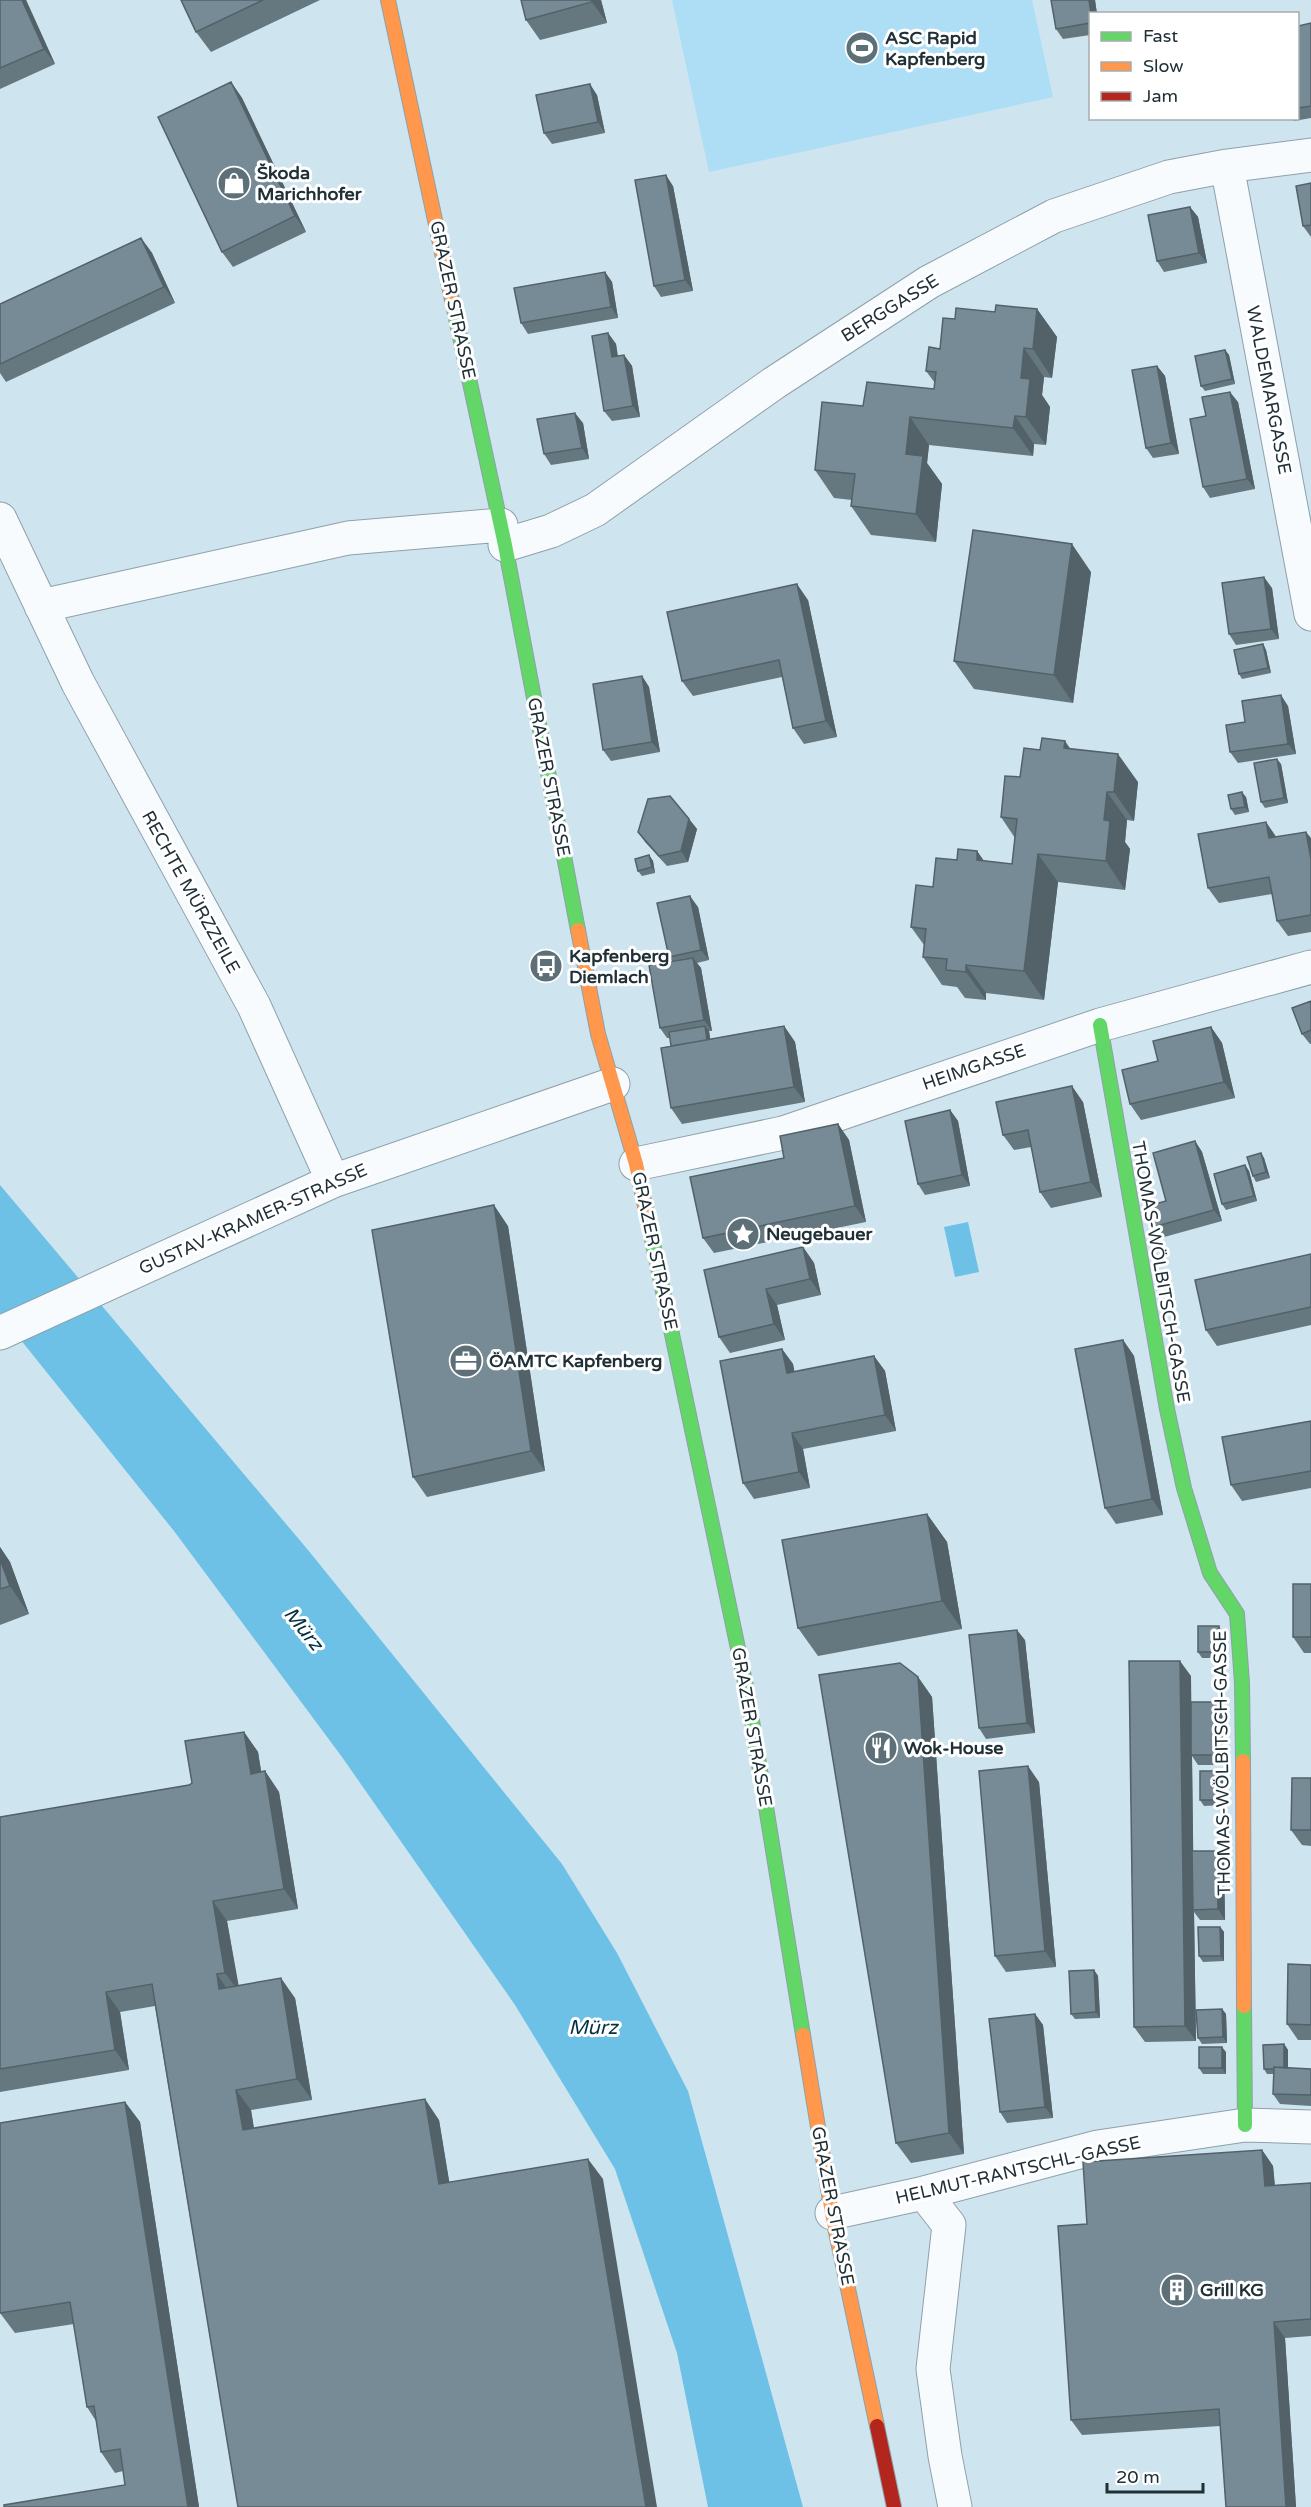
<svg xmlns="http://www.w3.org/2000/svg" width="1311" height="2507" font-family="'Varela Round',sans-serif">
<rect width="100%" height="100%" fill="#cee4ef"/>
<path fill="#addef6" d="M672,0H1032L1053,97L709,172Z"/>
<path fill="#6dc1e6" d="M0,1185L308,1550L562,1864L617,1953L688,2091L803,2507H708L677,2353L615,2169L515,2005L342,1757L174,1531L0,1314Z
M968,1222L979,1272L955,1277L944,1227Z"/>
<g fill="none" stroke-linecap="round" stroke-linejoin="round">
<g stroke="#8fa0a9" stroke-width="35">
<path id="street" d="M1227,166L1311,614
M0,519L78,683L254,1006L333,1181
M505,545L551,531L595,510L774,383L929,282L1054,216L1169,177L1227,166L1311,155
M41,606L348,538L501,525
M636,1164L783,1133L1100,1025L1311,967
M0,1333L333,1181L613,1084
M924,2193L949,2225L933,2369L945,2456L955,2507
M832,2213L924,2193L1098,2147L1245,2125L1311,2127"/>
</g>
<g stroke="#8fa0a9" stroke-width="16">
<path id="fast" d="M451,295L505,545L578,930
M1100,1025L1167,1409L1184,1488L1210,1573L1237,1614L1242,1683L1243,1761
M648,1220L748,1696L803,2035
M1244,2006L1245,2125"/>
</g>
<g stroke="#8fa0a9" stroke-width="16">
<path id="slow" d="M388,0L451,295
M578,930L598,1034L636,1164L648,1220
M1243,1761L1244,2006
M803,2035L832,2213L877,2426"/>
</g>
<g stroke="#8fa0a9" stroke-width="16">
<path id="jam" d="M877,2426L894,2507"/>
</g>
<use href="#street" stroke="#f8fbfd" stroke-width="33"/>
<use href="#fast" stroke="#63d668" stroke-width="14"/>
<use href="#slow" stroke="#ff974d" stroke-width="14"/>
<use href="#jam" stroke="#b3261e" stroke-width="14"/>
</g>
<path fill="#657880" d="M0,0H26L55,64L0,89Z
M181,0H320L211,52L196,32Z
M601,0L607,23L540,40L526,20Z
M1051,0H1095L1097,14H1090V35L1063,39L1056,29Z
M1311,23V118L1294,121L1292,118H1298V26Z
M231,82L242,98L306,232L233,267L222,252Z
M597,95L605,133L552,144L544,133Z
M1311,183V237L1303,226Z
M673,186L693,291L661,297L654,286Z
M1190,207L1198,217L1207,263L1164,272L1157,261Z
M141,238L152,253L175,303L6,382L0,373V304Z
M605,272L612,282L618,318L528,334L521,323Z
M1037,309L1057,337L1052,378L1044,377L1042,395L1050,407L1046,445L1034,444L1033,456L929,445L927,463L942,484L936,542L871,535L851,506L852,500L834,498L815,470L863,406L934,389L935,383L926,371L940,349L955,319L995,312Z
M608,333L616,344L618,356L624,355L632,366L640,417L612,421L604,411Z
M1225,350L1229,355L1235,384L1205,391L1201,386Z
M1157,366L1165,376L1179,454L1153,458L1146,448Z
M1238,402L1255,489L1210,498L1203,487L1206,416Z
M583,423L589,459L551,465L544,454Z
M1091,572L1073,703L974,689L954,661Z
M1272,588L1279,639L1236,645L1229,634Z
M808,600L837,737L804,744L793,728L782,677L693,696L682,681Z
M1263,644L1266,650L1271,673L1242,679L1239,674Z
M642,676L649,687L660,752L611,761L603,750Z
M1288,706L1296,754L1238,763L1230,752L1245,722Z
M1070,749L1138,782L1134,821L1127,820L1125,842L1130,849L1125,890L1058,882L1044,1000L986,993V1000L965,998L957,987L942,985L923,957L924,945L911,927L957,860L977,851L984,861L1012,864L1015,838L1001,817L1020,777L1040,750Z
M1281,764L1288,803L1265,808L1261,802Z
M1246,797L1249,812L1235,815L1231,809Z
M689,819L697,829L688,862L667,866L645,842L638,832Z
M1276,837L1311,838V932L1288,936L1277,921L1272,894L1219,903L1208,888Z
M649,855L653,861L655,873L642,876L638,871Z
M698,907L709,960L697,963L701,968L712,1031H709L710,1039L784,1026L795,1042L805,1102L682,1124L671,1108V1046L670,1038H667L660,1028L672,961L669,957Z
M1311,1001V1044H1310L1302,1034Z
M1211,1027L1222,1043L1235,1098L1141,1120L1130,1104Z
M1083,1102L1102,1197L1051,1208L1040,1192L1031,1147L1014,1150L1003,1135Z
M950,1110L958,1121L970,1186L925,1195L918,1184Z
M838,1124L849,1140L866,1222L714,1253L703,1238L784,1158Z
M1195,1141L1202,1152L1222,1221L1157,1239L1150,1228L1166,1201Z
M1261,1153L1264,1158L1270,1178L1256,1182L1253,1176Z
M1245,1165L1249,1171L1257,1201L1226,1210L1222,1204Z
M508,1226L545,1471L427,1497L413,1477Z
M803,1247L814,1263L821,1295L777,1305L785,1340L730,1353L719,1337Z
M1311,1254V1325L1217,1346L1206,1330Z
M1123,1340L1134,1356L1163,1515L1116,1524L1105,1508Z
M782,1349L793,1364L794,1372L874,1356L885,1371L896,1431L803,1449L810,1488L754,1499L743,1483Z
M1311,1421V1488L1242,1501L1231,1485Z
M927,1514L947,1542L962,1629L818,1656L798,1628Z
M0,1547L10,1562L29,1614L0,1625Z
M1311,1584V1653H1304L1293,1637Z
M1222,1632L1223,1658H1202L1198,1652Z
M1025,1640L1035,1733L986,1739L979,1728Z
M1191,1676V1702H1215L1223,1713L1222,1765H1198L1192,1756L1193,1851L1224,1862L1225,1920H1200L1194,1912L1196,2041L1145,2042L1134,2027Z
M918,1677L932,1697L964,2154L911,2163L896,2143Z
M244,1732L258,1752L261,1772L265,1771L279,1792L298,1909L227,1921L238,1985L295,1998L312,2100L251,2110L254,2128L439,2120L449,2182L603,2179L238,2507L155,2006L120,2012L129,2070L0,2092V1817L189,1785L192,1783Z
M1223,1776V1805L1204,1806L1200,1800Z
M1311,1778V1846L1302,1845L1291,1830Z
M1039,1782L1056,1967L1006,1972L995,1956Z
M1220,1927L1224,1932V1961L1203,1962L1199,1956Z
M1311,1965V2040H1298L1287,2024Z
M1094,1970L1098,1976L1100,2018L1075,2019L1071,2014Z
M1222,2009L1226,2014L1227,2043L1202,2044L1198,2038Z
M1035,2014L1043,2025L1053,2118L1007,2123L1000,2112Z
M1284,2044L1288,2050V2068L1311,2069V2106L1280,2104L1273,2094L1274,2074H1267L1264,2069Z
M1226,2052V2074H1203L1199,2068Z
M125,2102L140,2122L199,2507H4L125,2485L123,2471L115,2473L101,2452L96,2421L87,2407L74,2324L15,2333L0,2313Z
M1262,2150L1273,2166L1275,2185L1311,2183V2336L1285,2338L1296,2507H1226L1220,2426L1082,2435L1071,2420L1087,2224Z"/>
<path fill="#536168" d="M22,0H26L55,64L44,49Z
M592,0H601L607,23L592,2Z
M1089,0H1095L1097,14H1091Z
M231,82L242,98L306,232L295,216Z
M590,84L597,95L605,133L598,122Z
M666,175L673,186L693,291L685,280Z
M1190,207L1198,217L1207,263L1199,253Z
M141,238L152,253L175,303L164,287Z
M605,272L612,282L618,318L611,307Z
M1037,309L1057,337L1052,378L1033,349Z
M608,333L616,344L619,368L612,357Z
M1024,348L1044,377L1042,395L1050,407L1046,445L1026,417L1021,378Z
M1225,350L1229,355L1235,384L1232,379Z
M624,355L632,366L640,417L633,406Z
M1157,366L1165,376L1179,454L1171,443Z
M1230,392L1238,402L1255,489L1247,479Z
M575,413L583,423L589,459L582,448Z
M1015,416L1034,444L1033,456L1013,428Z
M910,417L929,445L927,463L942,484L936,542L916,514L906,454Z
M1072,544L1091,572L1073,703L1054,675Z
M1264,577L1272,588L1279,639L1271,629Z
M797,584L808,600L837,737L826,721Z
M1263,644L1266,650L1271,673L1268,668Z
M642,676L649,687L660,752L652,742Z
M1281,695L1288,706L1296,754L1288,744Z
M1065,741L1084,769L1064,748Z
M1118,754L1138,782L1134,821L1114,792Z
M1277,759L1281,764L1288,803L1284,798Z
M1107,792L1127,820L1125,842L1130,849L1125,890L1106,861L1104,820Z
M1242,792L1246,797L1249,812L1245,807Z
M689,819L697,829L688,862L681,851Z
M1266,822L1277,838H1269Z
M1306,832L1311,838V859Z
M977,851L997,880L977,860Z
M1038,854L1058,882L1044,1000L1024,971Z
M649,855L653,861L655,873L652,867Z
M690,896L698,907L709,960L701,950Z
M693,958L701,968L712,1031L704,1020Z
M966,965L986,993V1000L966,972Z
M705,1026L709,1031L713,1056L709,1051Z
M784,1026L795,1042L805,1102L794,1087Z
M1211,1027L1222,1043L1235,1098L1224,1082Z
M1072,1086L1083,1102L1102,1197L1091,1182Z
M950,1110L958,1121L970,1186L962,1175Z
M838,1124L849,1140L866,1222L855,1206Z
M1195,1141L1202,1152L1222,1221L1214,1210Z
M1261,1153L1264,1158L1270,1178L1266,1172Z
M1245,1165L1249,1171L1257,1201L1254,1196Z
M494,1205L508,1226L545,1471L531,1451Z
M803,1247L814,1263L821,1295L810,1279Z
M766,1289L777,1305L785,1340L774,1324Z
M1123,1340L1134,1356L1163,1515L1152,1499Z
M782,1349L793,1364L798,1389L787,1373Z
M874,1356L885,1371L896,1431L885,1415Z
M792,1433L803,1449L810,1488L799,1472Z
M927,1514L947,1542L962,1629L942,1601Z
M0,1547L10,1562L29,1614L10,1586L0,1559Z
M1219,1626L1222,1632L1223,1658L1219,1652Z
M1017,1630L1025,1640L1035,1733L1027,1723Z
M1180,1661L1191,1676L1192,1755H1191L1192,1756L1194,1910H1193L1194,1912L1196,2041L1185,2026Z
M918,1677L932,1697L964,2154L949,2133Z
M1215,1702L1223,1713L1222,1765L1215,1755Z
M244,1732L258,1752L265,1794L251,1774Z
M1028,1766L1039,1782L1056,1967L1045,1951Z
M265,1771L279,1792L298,1909L284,1889Z
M1219,1771L1223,1776V1805L1219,1800Z
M1217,1851L1224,1862L1225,1920L1218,1909Z
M213,1901L227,1921L240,1993L225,1973Z
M1220,1927L1224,1932V1961L1221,1956Z
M1094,1970L1098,1976L1100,2018L1096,2012Z
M217,1974L231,1995L219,1989Z
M281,1978L295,1998L312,2100L297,2079Z
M106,1992L120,2012L129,2070L115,2050Z
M1222,2009L1226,2014L1227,2043L1223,2037Z
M1035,2014L1043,2025L1053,2118L1045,2107Z
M1284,2044L1288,2050V2074L1284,2068Z
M1222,2047L1226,2052V2074L1222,2068Z
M236,2090L251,2110L257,2150L243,2130Z
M425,2099L439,2120L453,2204L439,2184Z
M125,2102L140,2122L199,2507H188Z
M1262,2150L1273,2166L1276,2202L1265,2186Z
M588,2159L603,2179L657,2507H646Z
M1274,2322L1285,2338L1296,2507H1286Z"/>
<path fill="#768b95" stroke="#536168" stroke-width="1.5" d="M0,0H22L44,49L0,68Z
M181,0H263L196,32Z
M521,0H592V2L526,20Z
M1051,0H1089L1091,14L1090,23L1056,29Z
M1311,23V106L1298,108V26Z
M231,82L295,216L222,252L158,117Z
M590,84L598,122L544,133L536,95Z
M666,175L685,280L654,286L635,180Z
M1311,183V225L1303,226L1296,186Z
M1190,207L1199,253L1157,261L1148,215Z
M141,238L164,287L0,364V304Z
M605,272L611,307L521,323L514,288Z
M996,305L1037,309L1033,349L1024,348L1021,378L1030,379L1026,417L1015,416L1013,428L910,417L906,454L923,456L916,514L851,506L855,474L815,470L822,402L863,406L867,382L934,389L936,372L926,371L929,347L940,349L943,318L955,319L956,308L995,312Z
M608,333L612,357L624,355L633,406L604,411L592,336Z
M1225,350L1232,379L1201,386L1195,356Z
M1157,366L1171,443L1146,448L1132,370Z
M1230,392L1247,479L1203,487L1190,419L1206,416L1202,397Z
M575,413L582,448L544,454L537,419Z
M973,530L1072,544L1054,675L954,661Z
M1264,577L1271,629L1229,634L1222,583Z
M797,584L826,721L793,728L779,660L682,681L667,612Z
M1263,644L1268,668L1239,674L1234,650Z
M642,676L652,742L603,750L593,684Z
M1281,695L1288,744L1230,752L1226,725L1245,722L1242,701Z
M1042,738L1065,741L1064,748L1118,754L1114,792H1107L1104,820L1110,821L1106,861L1038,854L1024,971L966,965V972L946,970L947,959L923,957L926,929L911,927L916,885L933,887L936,858L957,860L958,849L977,851V860L1012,864L1017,819L1001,817L1005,776L1020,777L1024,748L1040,750Z
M1277,759L1284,798L1261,802L1254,763Z
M1242,792L1245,807L1231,809L1228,795Z
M670,796L689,819L681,851L659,856L638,832L648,799Z
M1266,822L1269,838L1306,832L1311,859V915L1277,921L1269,877L1208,888L1198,834Z
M649,855L652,867L638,871L635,859Z
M690,896L701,950L669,957L657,903Z
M693,958L704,1020L660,1028L649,965Z
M1311,1001V1030L1302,1034L1292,1008Z
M705,1026L707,1040L671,1046L669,1032Z
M784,1026L794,1087L671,1108L661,1048Z
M1211,1027L1224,1082L1130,1104L1122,1070L1158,1061L1153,1041Z
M1072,1086L1091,1182L1040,1192L1028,1130L1003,1135L996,1102Z
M950,1110L962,1175L918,1184L905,1121Z
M838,1124L855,1206L703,1238L690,1177L784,1158L780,1136Z
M1195,1141L1214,1210L1150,1228L1144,1207L1166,1201L1153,1153Z
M1261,1153L1266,1172L1253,1176L1247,1157Z
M1245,1165L1254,1196L1222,1204L1214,1174Z
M494,1205L531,1451L413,1477L372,1230Z
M803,1247L810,1279L766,1289L774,1324L719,1337L704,1270Z
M1311,1254V1307L1206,1330L1195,1280Z
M1123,1340L1152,1499L1105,1508L1075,1349Z
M782,1349L787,1373L874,1356L885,1415L792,1433L799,1472L743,1483L720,1361Z
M1311,1421V1471L1231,1485L1222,1437Z
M927,1514L942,1601L798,1628L782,1540Z
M0,1559L10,1586L0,1589Z
M1293,1584H1311V1637H1293Z
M1198,1626H1219V1652H1198Z
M1017,1630L1027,1723L979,1728L969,1635Z
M1129,1661H1180L1185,2026L1134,2027Z
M900,1663L918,1677L949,2133L896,2143L819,1675Z
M1191,1702H1215V1755H1191Z
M244,1732L251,1774L265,1771L284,1889L213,1901L225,1973L217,1974L219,1989L281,1978L297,2079L236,2090L243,2130L425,2099L439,2184L588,2159L646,2507H238L152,1984L106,1992L115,2050L0,2069V1817L189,1785L192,1783L185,1741Z
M1028,1766L1045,1951L995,1956L979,1771Z
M1200,1771H1219V1800H1200Z
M1292,1778H1311V1830H1291Z
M1192,1851H1217L1218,1909L1193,1910Z
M1198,1927H1220L1221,1956H1199Z
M1288,1964L1311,1965V2025L1287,2024Z
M1094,1970L1096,2012L1071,2014L1069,1971Z
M1222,2009L1223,2037L1198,2038L1196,2010Z
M1035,2014L1045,2107L1000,2112L989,2019Z
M1284,2044V2068L1274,2067V2069H1264L1263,2045Z
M1199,2047H1222V2068H1199Z
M1274,2067L1311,2069V2095L1273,2094Z
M125,2102L188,2507H4V2505L125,2485L120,2449L101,2452L94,2406L87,2407L70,2302L0,2313V2123Z
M1262,2150L1265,2186L1311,2183V2319L1274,2322L1286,2507H1226L1219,2409L1071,2420L1058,2226L1087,2224L1083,2162Z"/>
<defs>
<g id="stadium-disc" transform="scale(1.725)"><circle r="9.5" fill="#5d6f77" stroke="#fff"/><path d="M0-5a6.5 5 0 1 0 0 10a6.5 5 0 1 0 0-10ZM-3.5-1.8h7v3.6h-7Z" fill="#fff"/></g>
<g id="shop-disc" transform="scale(1.725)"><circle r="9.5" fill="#5d6f77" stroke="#fff"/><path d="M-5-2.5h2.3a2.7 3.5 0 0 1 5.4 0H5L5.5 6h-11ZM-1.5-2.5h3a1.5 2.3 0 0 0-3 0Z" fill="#fff"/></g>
<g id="bus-disc" transform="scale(1.725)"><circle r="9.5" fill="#5d6f77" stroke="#fff"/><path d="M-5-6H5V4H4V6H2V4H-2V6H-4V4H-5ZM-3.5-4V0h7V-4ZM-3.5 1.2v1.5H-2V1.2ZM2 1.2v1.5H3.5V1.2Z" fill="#fff"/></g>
<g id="sight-disc" transform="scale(1.725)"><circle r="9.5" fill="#5d6f77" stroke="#fff"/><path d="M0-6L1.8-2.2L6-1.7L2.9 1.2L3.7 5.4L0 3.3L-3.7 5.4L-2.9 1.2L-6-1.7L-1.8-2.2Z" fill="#fff"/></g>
<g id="office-disc" transform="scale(1.725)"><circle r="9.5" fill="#5d6f77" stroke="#fff"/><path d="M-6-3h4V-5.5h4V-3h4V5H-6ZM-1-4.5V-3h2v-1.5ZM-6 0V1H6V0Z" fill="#fff"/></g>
<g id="restaurant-disc" transform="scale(1.725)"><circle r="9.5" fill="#5d6f77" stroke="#fff"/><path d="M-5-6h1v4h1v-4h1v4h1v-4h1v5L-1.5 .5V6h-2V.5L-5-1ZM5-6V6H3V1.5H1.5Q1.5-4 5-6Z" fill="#fff"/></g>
<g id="building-disc" transform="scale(1.725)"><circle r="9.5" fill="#5d6f77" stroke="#fff"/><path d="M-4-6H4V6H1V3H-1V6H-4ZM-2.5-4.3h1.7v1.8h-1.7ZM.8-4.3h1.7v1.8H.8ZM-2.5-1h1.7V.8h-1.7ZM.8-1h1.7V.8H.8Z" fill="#fff"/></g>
</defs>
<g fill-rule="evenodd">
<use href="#stadium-disc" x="862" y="48"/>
<use href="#shop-disc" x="234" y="183"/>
<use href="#bus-disc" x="546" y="966"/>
<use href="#sight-disc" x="743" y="1234"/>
<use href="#office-disc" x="466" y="1361"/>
<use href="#restaurant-disc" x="881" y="1748"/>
<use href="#building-disc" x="1177" y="2290"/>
</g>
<g text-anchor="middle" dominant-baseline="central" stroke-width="6" stroke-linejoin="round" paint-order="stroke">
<g font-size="18" font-weight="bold" fill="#203037" stroke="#fff" text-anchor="start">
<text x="885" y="38">ASC Rapid<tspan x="885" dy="21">Kapfenberg</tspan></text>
<text x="257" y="173">Škoda<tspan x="257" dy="21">Marichhofer</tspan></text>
<text x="569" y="956">Kapfenberg<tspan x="569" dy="21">Diemlach</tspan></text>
<text x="766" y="1234">Neugebauer</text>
<text x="489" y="1361">ÖAMTC Kapfenberg</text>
<text x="904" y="1748">Wok-House</text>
<text x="1200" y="2290">Grill KG</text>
</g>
<g font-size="18" fill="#203037" stroke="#fff">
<text transform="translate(453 300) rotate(78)">GRAZER STRASSE</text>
<text transform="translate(890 308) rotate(-32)">BERGGASSE</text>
<text transform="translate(1269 390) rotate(79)">WALDEMARGASSE</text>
<text transform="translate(549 777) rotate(79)">GRAZER STRASSE</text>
<text transform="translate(191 892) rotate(61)">RECHTE MÜRZZEILE</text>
<text transform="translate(974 1067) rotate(-19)">HEIMGASSE</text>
<text transform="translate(253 1219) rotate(-24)">GUSTAV-KRAMER-STRASSE</text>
<text transform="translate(655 1251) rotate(78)">GRAZER STRASSE</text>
<text transform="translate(1161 1272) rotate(80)">THOMAS-WÖLBITSCH-GASSE</text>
<text transform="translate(752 1727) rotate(80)">GRAZER STRASSE</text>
<text transform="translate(1222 1763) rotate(-91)">THOMAS-WÖLBITSCH-GASSE</text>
<text transform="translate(1018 2170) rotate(-13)">HELMUT-RANTSCHL-GASSE</text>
<text transform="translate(833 2206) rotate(79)">GRAZER STRASSE</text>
</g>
<g font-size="20" font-style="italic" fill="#003144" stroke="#fff">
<text transform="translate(303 1629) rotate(51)">Mürz</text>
<text x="593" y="2028">Mürz</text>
</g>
</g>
<rect x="1089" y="12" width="210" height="108" fill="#ffffff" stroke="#a6acaf" stroke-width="1.5"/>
<rect x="1101" y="32" width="30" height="9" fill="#63d668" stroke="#a6acaf" stroke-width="1.5"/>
<text x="1143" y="42" font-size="18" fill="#203037">Fast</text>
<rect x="1101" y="62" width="30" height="9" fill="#ff974d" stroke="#a6acaf" stroke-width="1.5"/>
<text x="1143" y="72" font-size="18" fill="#203037">Slow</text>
<rect x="1101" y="92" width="30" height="9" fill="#b3261e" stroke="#a6acaf" stroke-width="1.5"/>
<text x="1143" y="102" font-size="18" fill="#203037">Jam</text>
<path d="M1107 2483v9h96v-9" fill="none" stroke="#203037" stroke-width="3"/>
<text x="1116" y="2483" font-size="18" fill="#203037" stroke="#ffffff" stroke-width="4.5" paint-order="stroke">20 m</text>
</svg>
